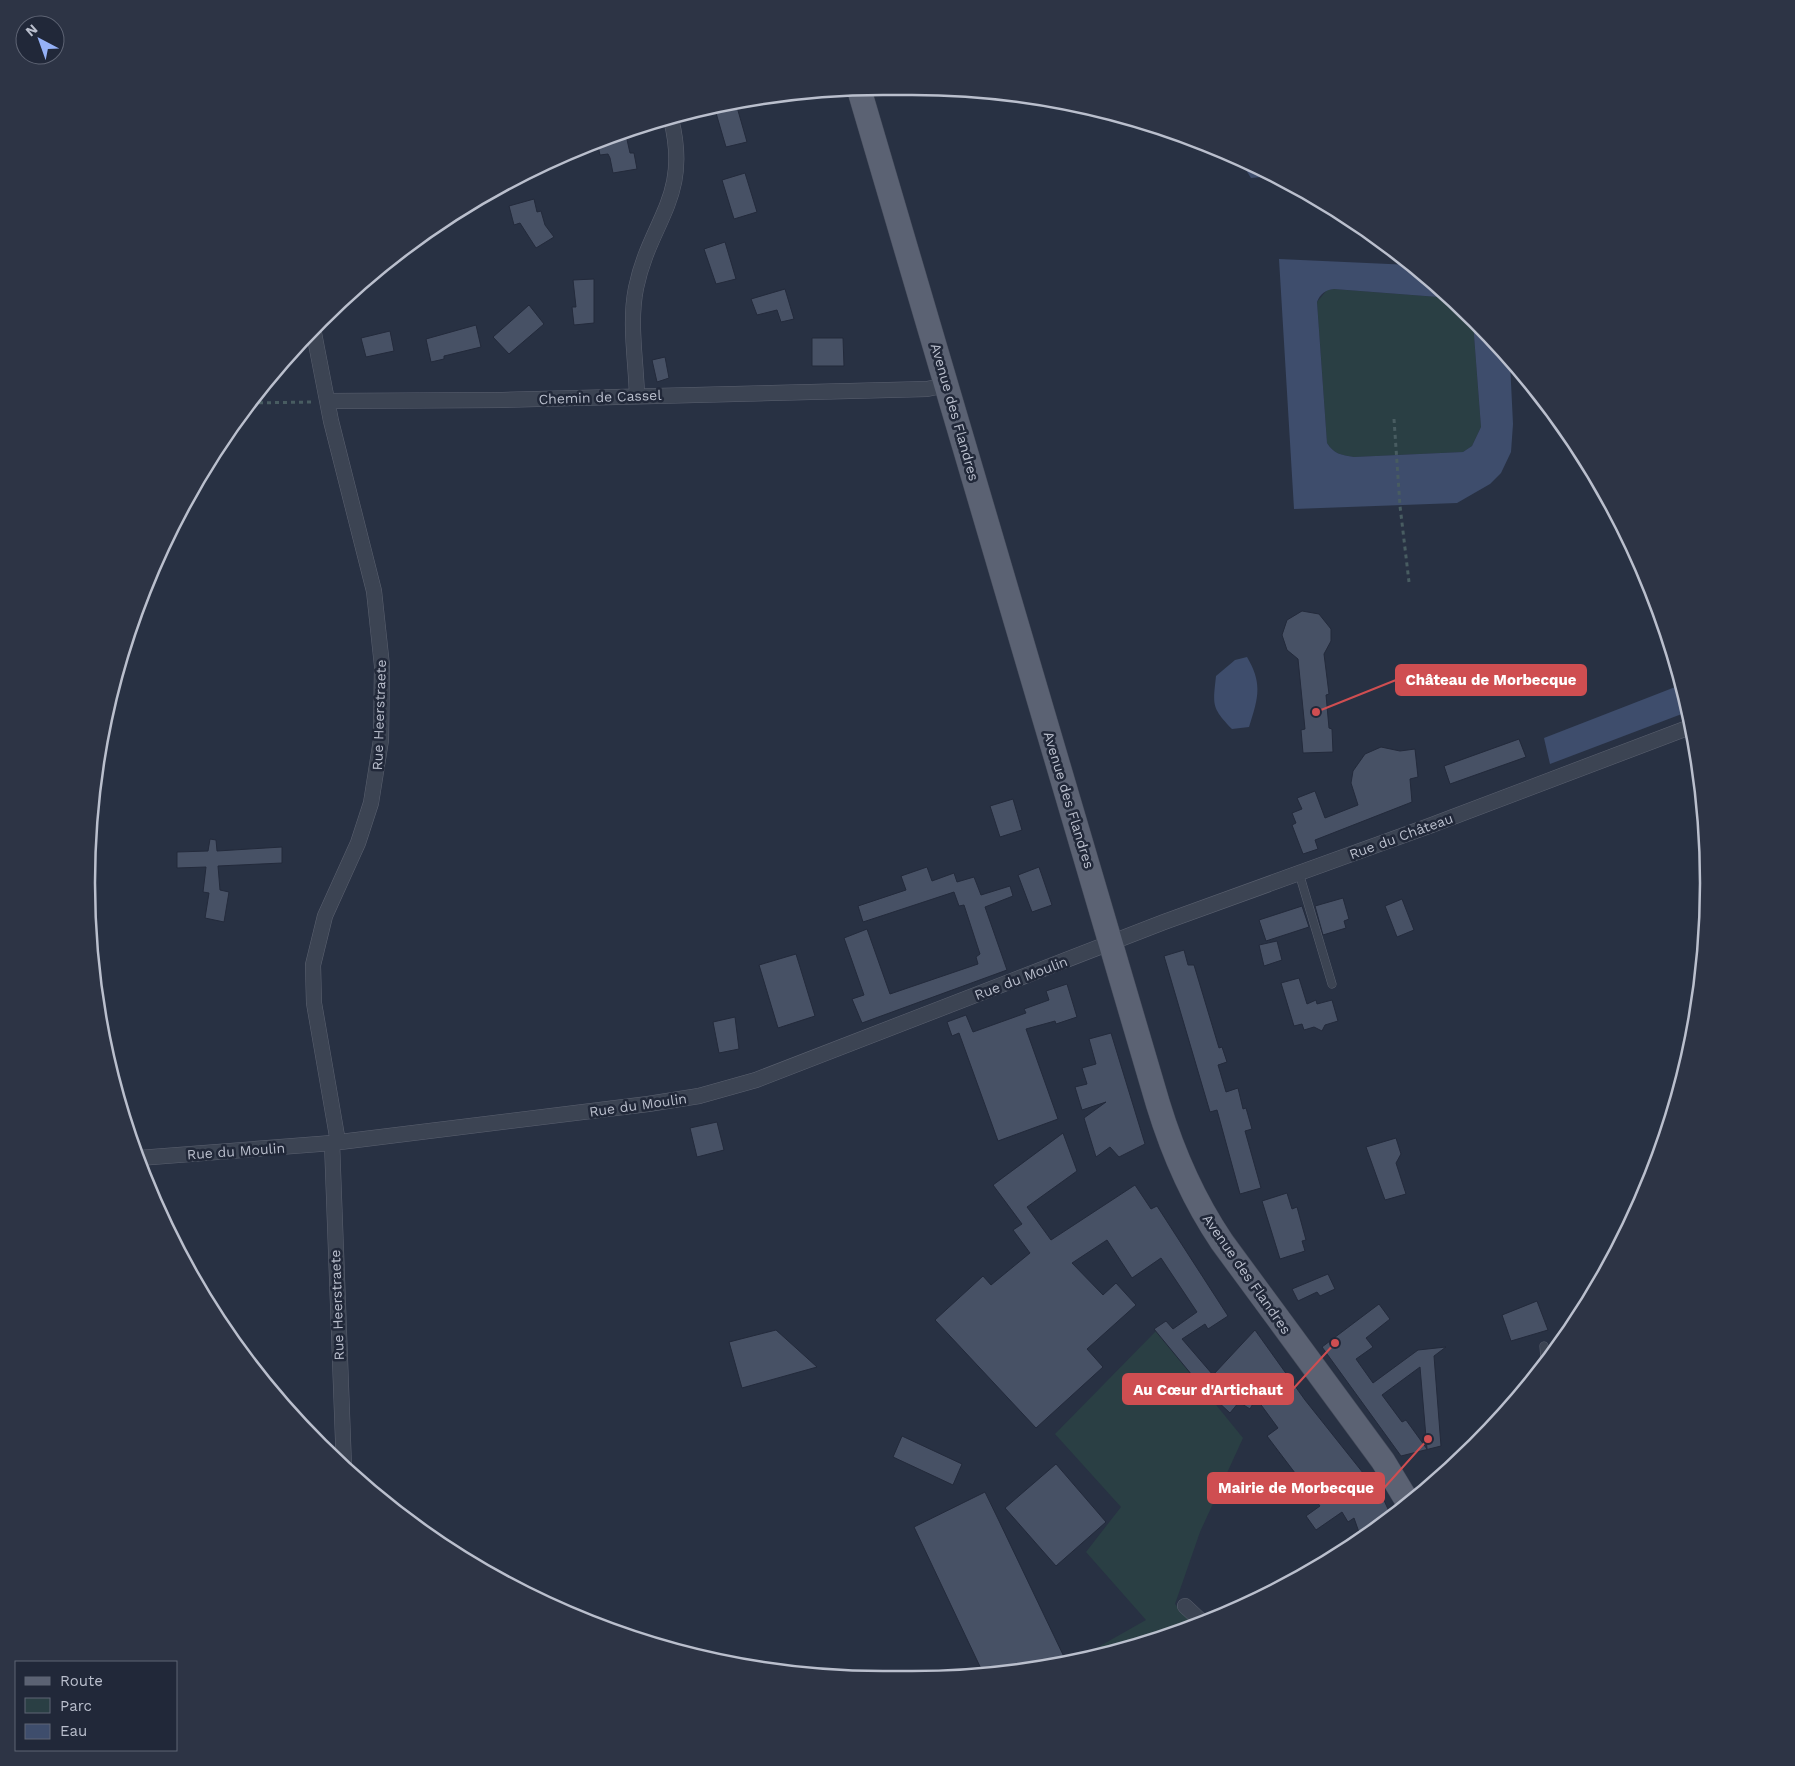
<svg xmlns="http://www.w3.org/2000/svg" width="1795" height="1766" font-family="'Work Sans',sans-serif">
<rect width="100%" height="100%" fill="#283143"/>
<path fill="#2a3f44" d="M1334,289L1451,298L1473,322L1481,427L1472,446L1463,452L1354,457C1341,455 1334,454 1327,443L1317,302L1327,290Z
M1156,1331L1243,1438L1200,1532L1175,1604L1194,1624L1118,1653L1077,1659L1146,1620L1086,1552L1121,1507L1055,1434Z"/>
<path fill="#3e4d6c" d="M1252,166L1273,176L1251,178L1246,170Z
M1279,259L1411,265L1438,284L1451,298L1334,289C1325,290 1320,294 1317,302L1327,443C1334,454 1341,455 1354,457L1463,452L1472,446L1481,427L1473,322L1510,362L1513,424L1511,452L1501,473L1490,484L1457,503L1294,509Z
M1247,657C1263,684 1258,698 1249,727L1232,729C1211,707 1213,705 1216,676L1235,660Z
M1683,684L1687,712L1550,764L1544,738Z"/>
<path fill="#475165" stroke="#232a3b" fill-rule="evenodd" d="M737,107L747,142L726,147L716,113Z
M626,135L630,153H634L637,169L613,173L610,158L608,154L600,155L597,141Z
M745,173L757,212L734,219L722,180Z
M534,199L537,212L541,211L545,225L554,237L536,248L520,223L514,225L509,206Z
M725,242L736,279L716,284L704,249Z
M594,279V323L574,325L572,307H576L573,280Z
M785,289L794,319L781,322L777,310L757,315L751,299Z
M529,305L544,324L509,354L493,337Z
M476,325L481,347L444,356V359L431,362L426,339Z
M390,331L394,351L366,357L361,338Z
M812,338H843L844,366H812Z
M665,357L669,378L657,382L652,360Z
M1302,611L1319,614L1331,629V641L1324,654L1329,694L1326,695L1329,728L1332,729L1333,752L1303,753L1301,730L1305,729L1298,659L1287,650L1282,635L1287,620Z
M1519,739L1526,757L1450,784L1444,766Z
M1381,747L1400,751L1415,749L1418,777L1410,779L1412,802L1315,840L1318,849L1303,854L1292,825L1296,823L1292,813L1302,809L1297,798L1315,791L1325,818L1358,805L1351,783L1353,771L1365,754Z
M1013,799L1022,830L1000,837L990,806Z
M210,839L216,840L217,851L282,847V863L218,866L220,890L229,892L224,922L205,918L209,893L203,892L206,867L177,868V852L208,851Z
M927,867L932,881L954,873L957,882L974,877L981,895L1010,886L1013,896L985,907L1007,970L862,1023L852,999L864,995L844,938L867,929L890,994L978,964L976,957L980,954L964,905L959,906L954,892L863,922L858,906L906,890L901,876Z
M1039,867L1052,905L1032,912L1018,875Z
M1343,898L1349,919L1344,921L1346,928L1323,935L1315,906Z
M1402,899L1414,930L1397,937L1385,906Z
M1302,906L1309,927L1266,941L1259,920Z
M1277,941L1282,960L1264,966L1259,945Z
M1184,950L1188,965H1194L1219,1048L1222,1047L1227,1062L1218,1065L1226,1092L1238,1088L1243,1109L1246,1108L1252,1129L1245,1131L1261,1188L1240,1194L1217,1110L1210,1112L1164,956Z
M796,954L815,1016L778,1028L759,965Z
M1299,978L1307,1004L1316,1000L1317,1004L1332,1000L1338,1021L1325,1025L1322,1031L1314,1027L1304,1030L1302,1024L1294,1026L1281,983Z
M1067,984L1077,1017L1056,1024L1055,1021L1026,1029L1058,1119L998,1141L959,1033L952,1036L947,1022L966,1015L973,1032L1026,1013L1024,1009L1049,1000L1046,991Z
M735,1017L739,1049L719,1053L713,1022Z
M1111,1033L1145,1144L1119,1157L1110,1147L1096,1157L1084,1118L1106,1102L1082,1110L1075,1087L1087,1084L1082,1068L1096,1064L1089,1039Z
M717,1122L724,1150L697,1157L690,1128Z
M1063,1133L1077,1171L1027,1207L1051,1240L1135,1185L1151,1209L1157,1206L1228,1316L1208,1329L1205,1324L1182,1339L1213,1375L1255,1330L1305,1400L1383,1498L1392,1518L1361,1538L1354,1518L1348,1522L1342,1512L1316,1530L1306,1516L1320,1506L1267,1436L1278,1428L1256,1398L1250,1409L1239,1402L1230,1413L1201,1386L1154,1329L1166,1321L1173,1329L1197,1312L1161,1258L1132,1278L1107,1240L1072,1263L1103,1295L1116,1283L1136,1305L1087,1349L1103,1367L1036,1428L935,1320L983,1276L991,1285L1030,1253L1013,1230L1022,1224L993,1185Z
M1396,1138L1401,1154L1396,1163L1406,1194L1385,1200L1366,1147Z
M1287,1193L1292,1209L1297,1207L1306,1240L1302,1241L1305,1251L1280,1259L1262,1201Z
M1328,1274L1335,1289L1320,1296L1317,1292L1298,1301L1292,1289Z
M1537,1301L1548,1330L1511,1341L1502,1315Z
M1379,1304L1390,1319L1366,1338L1373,1347L1356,1359L1373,1383L1418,1350L1446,1347L1434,1356L1441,1446L1401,1456L1322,1347ZM1420,1367L1427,1449L1406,1420L1402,1422L1382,1395Z
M776,1330L817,1367L742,1388L729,1342Z
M902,1436L962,1464L953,1485L893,1457Z
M1056,1464L1106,1522L1056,1566L1005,1508Z
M985,1492L1000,1523L1066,1661L984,1675L914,1527Z"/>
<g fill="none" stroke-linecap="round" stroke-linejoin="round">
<g stroke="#5b6170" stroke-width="9">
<path id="lane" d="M1299,873L1332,984
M1544,1346L1545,1360"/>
</g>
<g stroke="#5b6170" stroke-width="16">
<path id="street" d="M313,328L331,421L374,591L382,666L381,740L371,803L358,843L325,916L313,965L314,1003L338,1142
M637,396C636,360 629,323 636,288C650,220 691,198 671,119
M327,401L502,400L927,389L947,385
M332,1143L344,1467
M139,1158L332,1143L648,1104L699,1096L756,1080L1164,922L1429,826L1690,727
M1185,1606L1201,1621"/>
</g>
<g stroke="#464c5c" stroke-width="25">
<path id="primary" d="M859,89L1158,1104C1173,1153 1193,1199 1222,1242L1383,1461L1409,1504"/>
</g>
<path stroke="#485c61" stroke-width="3" stroke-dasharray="4 4" stroke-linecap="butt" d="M251,403L311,402
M1394,419L1400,506L1409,582"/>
<use href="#lane" stroke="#3c4453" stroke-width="8"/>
<use href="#street" stroke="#3c4453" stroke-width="15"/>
<use href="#primary" stroke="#5b6273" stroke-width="24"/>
</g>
<g text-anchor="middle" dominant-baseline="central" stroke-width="5" stroke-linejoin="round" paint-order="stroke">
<g font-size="14" fill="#babfcd" stroke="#212839">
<text transform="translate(600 397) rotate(-2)">Chemin de Cassel</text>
<text transform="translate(955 412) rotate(74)">Avenue des Flandres</text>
<text transform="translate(379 715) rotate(-88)">Rue Heerstraete</text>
<text transform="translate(1069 800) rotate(73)">Avenue des Flandres</text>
<text transform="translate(1401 836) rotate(-20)">Rue du Château</text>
<text transform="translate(1021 978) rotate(-21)">Rue du Moulin</text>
<text transform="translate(638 1105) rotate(-8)">Rue du Moulin</text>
<text transform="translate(236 1151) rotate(-4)">Rue du Moulin</text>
<text transform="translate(1247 1274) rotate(55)">Avenue des Flandres</text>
<text transform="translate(337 1305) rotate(-92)">Rue Heerstraete</text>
</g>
</g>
<path d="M0 0H1795V1766H0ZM883 95H912A788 788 0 0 1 1700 883V883A788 788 0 0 1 912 1671H883A788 788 0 0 1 95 883V883A788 788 0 0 1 883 95Z" fill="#2d3445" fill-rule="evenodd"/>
<path fill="none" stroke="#babfcd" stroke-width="2.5" d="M883 95H912A788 788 0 0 1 1700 883V883A788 788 0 0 1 912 1671H883A788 788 0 0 1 95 883V883A788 788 0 0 1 883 95Z"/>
<path fill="none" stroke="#cf4e51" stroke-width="2" d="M1316 712L1396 680M1335 1343L1293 1389M1428 1439L1384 1488"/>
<g fill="#cf4e51" stroke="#212839" stroke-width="2">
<circle cx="1316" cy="712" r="5"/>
<circle cx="1335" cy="1343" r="5"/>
<circle cx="1428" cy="1439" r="5"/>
</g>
<g fill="#cf4e51" stroke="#cf4e51" stroke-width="2">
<rect x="1396" y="665" width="190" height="30" rx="5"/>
<rect x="1123" y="1374" width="170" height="30" rx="5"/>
<rect x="1208" y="1473" width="176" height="30" rx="5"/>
</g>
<g font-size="15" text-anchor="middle" font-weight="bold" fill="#fff">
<text x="1491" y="685">Château de Morbecque</text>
<text x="1208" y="1395">Au Cœur d'Artichaut</text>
<text x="1296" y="1493">Mairie de Morbecque</text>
</g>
<rect x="15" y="1661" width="162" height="90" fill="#212839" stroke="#5e6474"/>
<rect x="25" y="1677" width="25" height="8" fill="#5b6273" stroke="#5e6474"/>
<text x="60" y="1686" font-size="15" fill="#babfcd">Route</text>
<rect x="25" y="1698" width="25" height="15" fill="#2a3f44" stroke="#5e6474"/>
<text x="60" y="1711" font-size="15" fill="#babfcd">Parc</text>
<rect x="25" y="1724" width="25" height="15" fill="#3e4d6c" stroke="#5e6474"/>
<text x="60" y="1736" font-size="15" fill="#babfcd">Eau</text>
<g transform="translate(40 40) rotate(319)"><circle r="24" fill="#212839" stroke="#5e6474"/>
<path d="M0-4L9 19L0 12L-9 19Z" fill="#95b1f7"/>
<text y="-8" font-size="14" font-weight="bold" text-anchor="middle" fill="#babfcd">N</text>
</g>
</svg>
